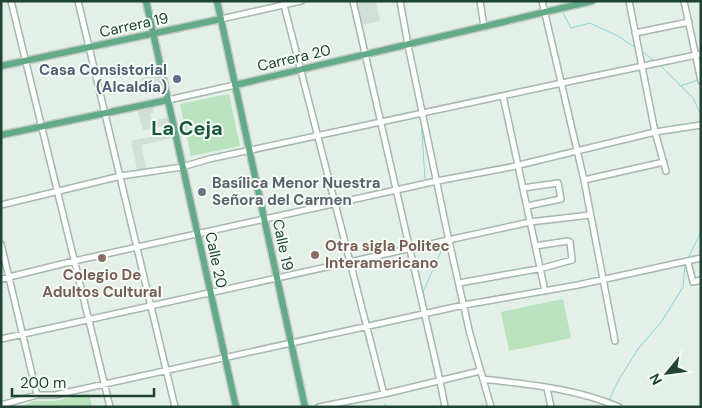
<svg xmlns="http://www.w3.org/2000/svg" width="702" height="408" font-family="'DM Sans',sans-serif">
<rect width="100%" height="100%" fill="#e3efe7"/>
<path fill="#d1dfd6" d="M356,1H376L380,21L362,25Z
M163,74L166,85L143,89L141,78Z
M152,105L154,112L150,114L152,121L171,117L173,124L143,131L137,108Z
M172,132L173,138L141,145L147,172L138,174L131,141Z"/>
<path fill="#bae2bd" d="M229,94L240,146L191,156L180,104Z
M563,299L571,338L509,351L501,312Z
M89,393L92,407H19L35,401H55Z"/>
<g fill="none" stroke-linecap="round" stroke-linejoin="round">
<path stroke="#85dad6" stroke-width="1" d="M562,11L571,28L590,23L618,36L636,48
M641,51L656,62
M659,64L693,98L701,115
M680,86L698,80
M421,118L425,179
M688,258L701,232
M423,292L442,249
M608,402L618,381L638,349L662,321L683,287L685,264
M385,407V404"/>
<g stroke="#a5b8ad" stroke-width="8">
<path id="minor" d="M11,1L110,407
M78,1L175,407
M283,1L384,394
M353,1L440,381L445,407
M400,1L408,45L449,241L470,334L491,407
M480,1L484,27
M542,1L584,180L664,162
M629,1L655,132L666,171
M684,1L701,81
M221,19L301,1
M635,33L689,22
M503,96L545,291
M168,100L235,85
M584,180L615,341
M523,188L558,183L561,199L527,206
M1,205L121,176L182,167L209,159L562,83L701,54
M1,244L37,395
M688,262L693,282L701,280
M1,279L74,261L437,181L511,167L655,132L701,125
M459,283L543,268L572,260L570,242L568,241L535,246
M1,339L530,222L590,215
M483,379C531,385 574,388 619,407
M547,388L551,407
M1,405L37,395H55L464,305L578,285L701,258
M319,407L384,394L480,371"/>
</g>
<g stroke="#c1cac6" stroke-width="9">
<path id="major" d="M146,1L236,407
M217,1L305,407
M1,66L221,19
M235,85L592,1
M1,135L168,100"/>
</g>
<use href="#minor" stroke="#fff" stroke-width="5"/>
<use href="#major" stroke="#63aa89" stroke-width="6"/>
</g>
<circle fill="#5c6f8a" stroke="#f5fbf6" stroke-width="2" cx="177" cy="79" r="5"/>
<circle fill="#6b7280" stroke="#f5fbf6" stroke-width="2" cx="202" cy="192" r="5"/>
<g fill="#8d6e63" stroke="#f5fbf6" stroke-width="2">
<circle cx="315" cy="255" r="5"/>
<circle cx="102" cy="258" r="5"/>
</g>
<g text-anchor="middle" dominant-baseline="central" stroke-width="4" stroke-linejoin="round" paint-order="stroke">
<g font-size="15" fill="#204333" stroke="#f5fbf6">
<text transform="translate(134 25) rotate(-12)">Carrera 19</text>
<text transform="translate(294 58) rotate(-13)">Carrera 20</text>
<text transform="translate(283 245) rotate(78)">Calle 19</text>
<text transform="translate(216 260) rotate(78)">Calle 20</text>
</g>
<g font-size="15" font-weight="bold" fill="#4e5e75" stroke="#f5fbf6" text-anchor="end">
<text x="167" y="70">Casa Consistorial<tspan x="167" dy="17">(Alcaldía)</tspan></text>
</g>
<g font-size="15" font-weight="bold" fill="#5b616d" stroke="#f5fbf6" text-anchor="start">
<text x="212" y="183">Basílica Menor Nuestra<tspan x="212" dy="17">Señora del Carmen</tspan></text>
</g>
<g font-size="15" font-weight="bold" fill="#785e54" stroke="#f5fbf6" text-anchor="start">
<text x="325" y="246">Otra sigla Politec<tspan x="325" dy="17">Interamericano</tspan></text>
<text x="102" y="275" text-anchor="middle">Colegio De<tspan x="102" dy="17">Adultos Cultural</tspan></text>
</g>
<g font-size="20" font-weight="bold" fill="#19583c" stroke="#f5fbf6">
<text x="187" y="128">La Ceja</text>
</g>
</g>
<rect width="702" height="408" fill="none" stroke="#204333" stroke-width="5"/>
<g transform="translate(667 373) rotate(241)" stroke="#f5fbf6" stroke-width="4" paint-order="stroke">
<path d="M0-4L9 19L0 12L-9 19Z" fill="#204333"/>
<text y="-8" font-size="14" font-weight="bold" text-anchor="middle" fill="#204333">N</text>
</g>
<path d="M12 388v8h142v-8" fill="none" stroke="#204333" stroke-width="2.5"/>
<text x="20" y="388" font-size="15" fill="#204333" stroke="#f5fbf6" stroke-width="4" paint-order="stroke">200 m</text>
</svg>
